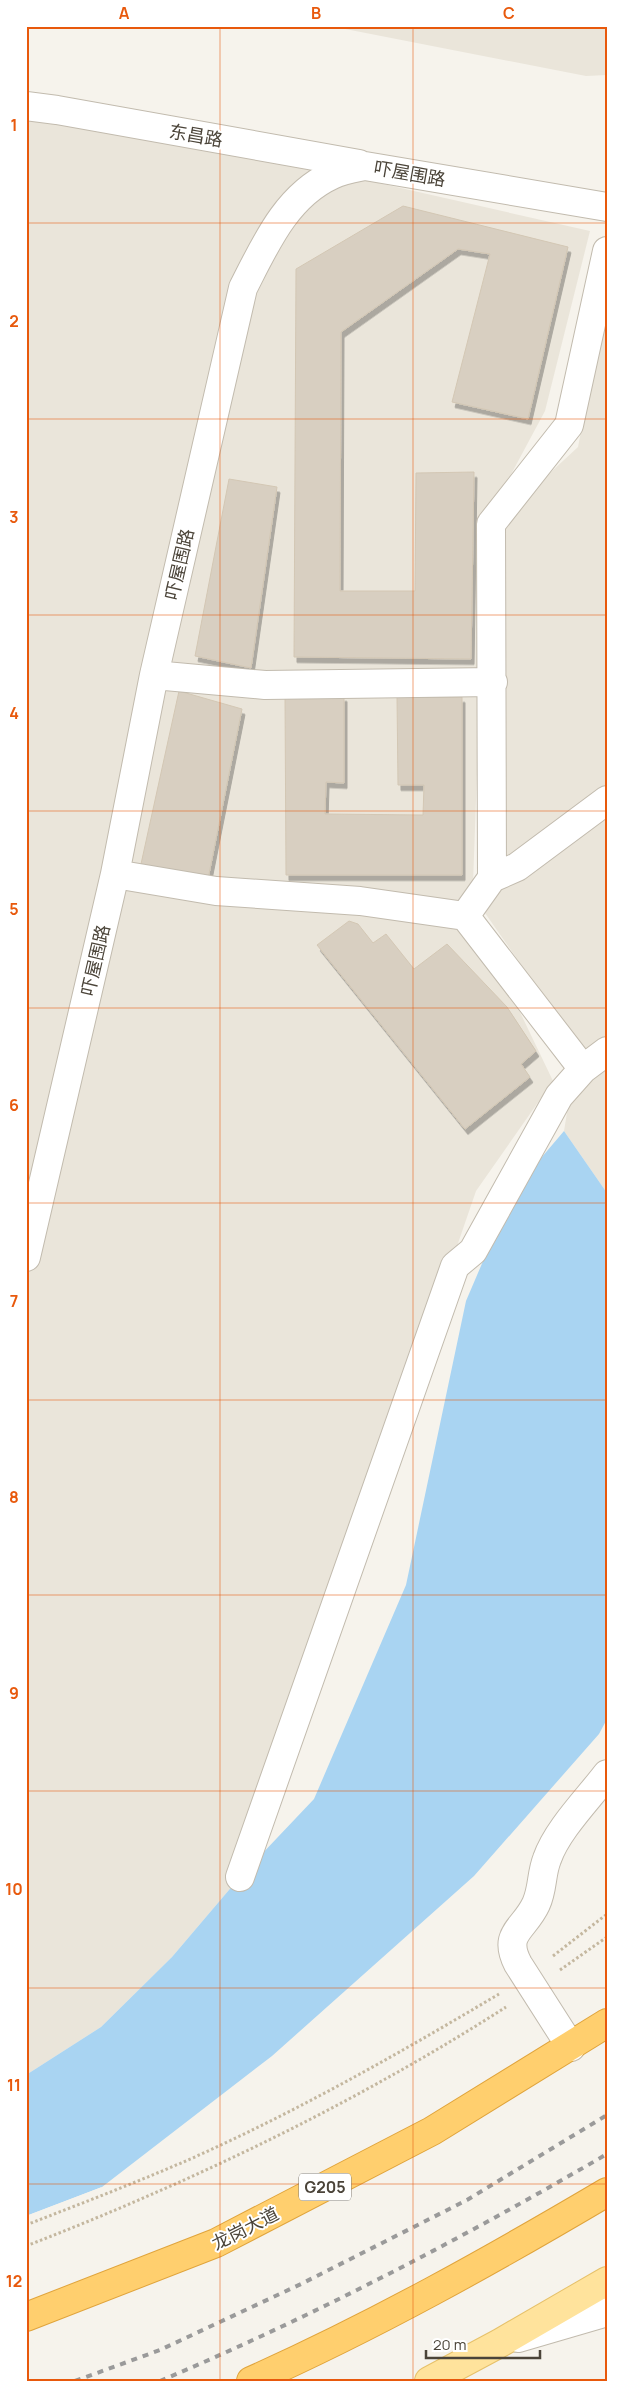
<svg xmlns="http://www.w3.org/2000/svg" width="633" height="2407" font-family="Manrope,'Noto Sans SC',sans-serif">
<defs>
<filter id="shadow"><feDropShadow dx="3" dy="5.5" stdDeviation="0" flood-color="#0004"/></filter>
</defs>
<rect width="100%" height="100%" fill="#f6f3ec"/>
<path fill="#eae5da" d="M330,26H607V75L586,76Z
M26,103L590,231L545,411L486,521L472,912L553,1081L476,1191L240,1877L172,1957L101,2027L26,2075Z
M607,297V1193L564,1131L578,1046L485,913L496,523L578,447Z"/>
<path fill="#a9d4f2" d="M564,1131L607,1193V1719L599,1734L474,1876L272,2056L102,2187L26,2216V2075L101,2027L172,1957L240,1877L314,1799L406,1585L466,1301L513,1191Z"/>
<path fill="#f6f3ec" d="M102,2187L98,2192L26,2219V2216Z"/>
<path fill="#d8cfc1" stroke="#d3c7b4" filter="url(#shadow)" d="M403,206L568,247L528,419L452,402L490,254L458,249L341,332L340,591H415L416,473L474,472L471,659L294,657L296,269Z
M229,479L277,487L251,668L195,656Z
M179,691L242,709L208,879L141,864Z
M285,696H344V783L326,782L325,814L423,815L424,785H398L397,697H462V875H286Z
M349,921L358,924L373,943L386,934L414,969L447,944L507,1007L536,1051L521,1064L530,1077L465,1129L317,945Z"/>
<g fill="none" stroke-linecap="round" stroke-linejoin="round">
<g stroke="#c2bbae" stroke-width="30">
<path id="minor" d="M26,106L57,110L359,164
M154,675L265,685L493,682
M115,874L216,891L360,901L465,916
M492,878L491,524L569,425L607,251
M583,1069L607,1051
M26,1257L115,874L154,675L243,288C265,245 286,196 332,175C342,170 355,168 365,166L607,207
M240,1877L455,1266L473,1251L559,1096L583,1069L465,916L492,878L517,867L607,800
M571,2047L518,1964C502,1933 524,1930 536,1904C543,1889 541,1874 547,1859C557,1830 588,1799 607,1774
M518,2338L607,2312"/>
</g>
<g stroke="#e6c16a" stroke-width="30">
<path id="major" d="M429,2381L500,2343L607,2281"/>
</g>
<g stroke="#e0a43c" stroke-width="30">
<path id="highway" d="M26,2317L216,2243L432,2131L607,2023
M251,2381C374,2326 492,2260 607,2192"/>
</g>
<path stroke="#c4b79f" stroke-width="3" stroke-dasharray="2.5 2.5" stroke-linecap="butt" d="M553,1956L607,1914
M560,1970L607,1937
M26,2225C80,2204 135,2183 188,2160C296,2112 398,2054 499,1994
M26,2246C192,2182 356,2103 506,2007"/>
<use href="#minor" stroke="#fff" stroke-width="28"/>
<use href="#major" stroke="#ffe39c" stroke-width="28"/>
<use href="#highway" stroke="#ffcf6e" stroke-width="28"/>
<path stroke="#9a9a9a" stroke-width="4" stroke-dasharray="6 6" stroke-linecap="butt" d="M75,2381L160,2350L301,2284L467,2200L607,2115
M160,2381C314,2316 463,2238 607,2154"/>
</g>
<path fill="none" stroke="#e8590c" stroke-width="1" stroke-opacity="0.55" d="M220,26V2381M413,26V2381M26,223H607M26,419H607M26,615H607M26,811H607M26,1008H607M26,1203H607M26,1400H607M26,1595H607M26,1791H607M26,1988H607M26,2184H607"/>
<g text-anchor="middle" dominant-baseline="central" stroke-width="4" stroke-linejoin="round" paint-order="stroke">
<rect fill="#fff" stroke="#817c74" stroke-width="1" x="299" y="2173.5" width="52" height="27" rx="4"/>
<g font-size="16" font-weight="bold" fill="#4b4439">
<text x="325" y="2187">G205</text>
</g>
<g font-size="18" fill="#4b4439" stroke="#fff">
<text transform="translate(196 135) rotate(10)">东昌路</text>
<text transform="translate(410 173) rotate(10)">吓屋围路</text>
<text transform="translate(179 564) rotate(-77)">吓屋围路</text>
<text transform="translate(95 960) rotate(-77)">吓屋围路</text>
<text transform="translate(245 2228) rotate(-27)">龙岗大道</text>
</g>
</g>
<rect width="633" height="2407" fill="none" stroke="#ffffff" stroke-width="55"/>
<path d="M426 2350v8h114v-8" fill="none" stroke="#4b4439" stroke-width="2.5"/>
<text x="433" y="2350" font-size="15" fill="#4b4439" stroke="#ffffff" stroke-width="4" paint-order="stroke">20 m</text>
<rect x="28" y="28" width="578" height="2352" fill="none" stroke="#e8590c" stroke-width="2"/>
<g font-size="16" text-anchor="middle" font-weight="bold" fill="#e8590c">
<text x="124" y="19">A</text>
<text x="316" y="19">B</text>
<text x="509" y="19">C</text>
<text x="14" y="131">1</text>
<text x="14" y="327">2</text>
<text x="14" y="523">3</text>
<text x="14" y="719">4</text>
<text x="14" y="915">5</text>
<text x="14" y="1111">6</text>
<text x="14" y="1307">7</text>
<text x="14" y="1503">8</text>
<text x="14" y="1699">9</text>
<text x="14" y="1895">10</text>
<text x="14" y="2091">11</text>
<text x="14" y="2287">12</text>
</g>
</svg>
